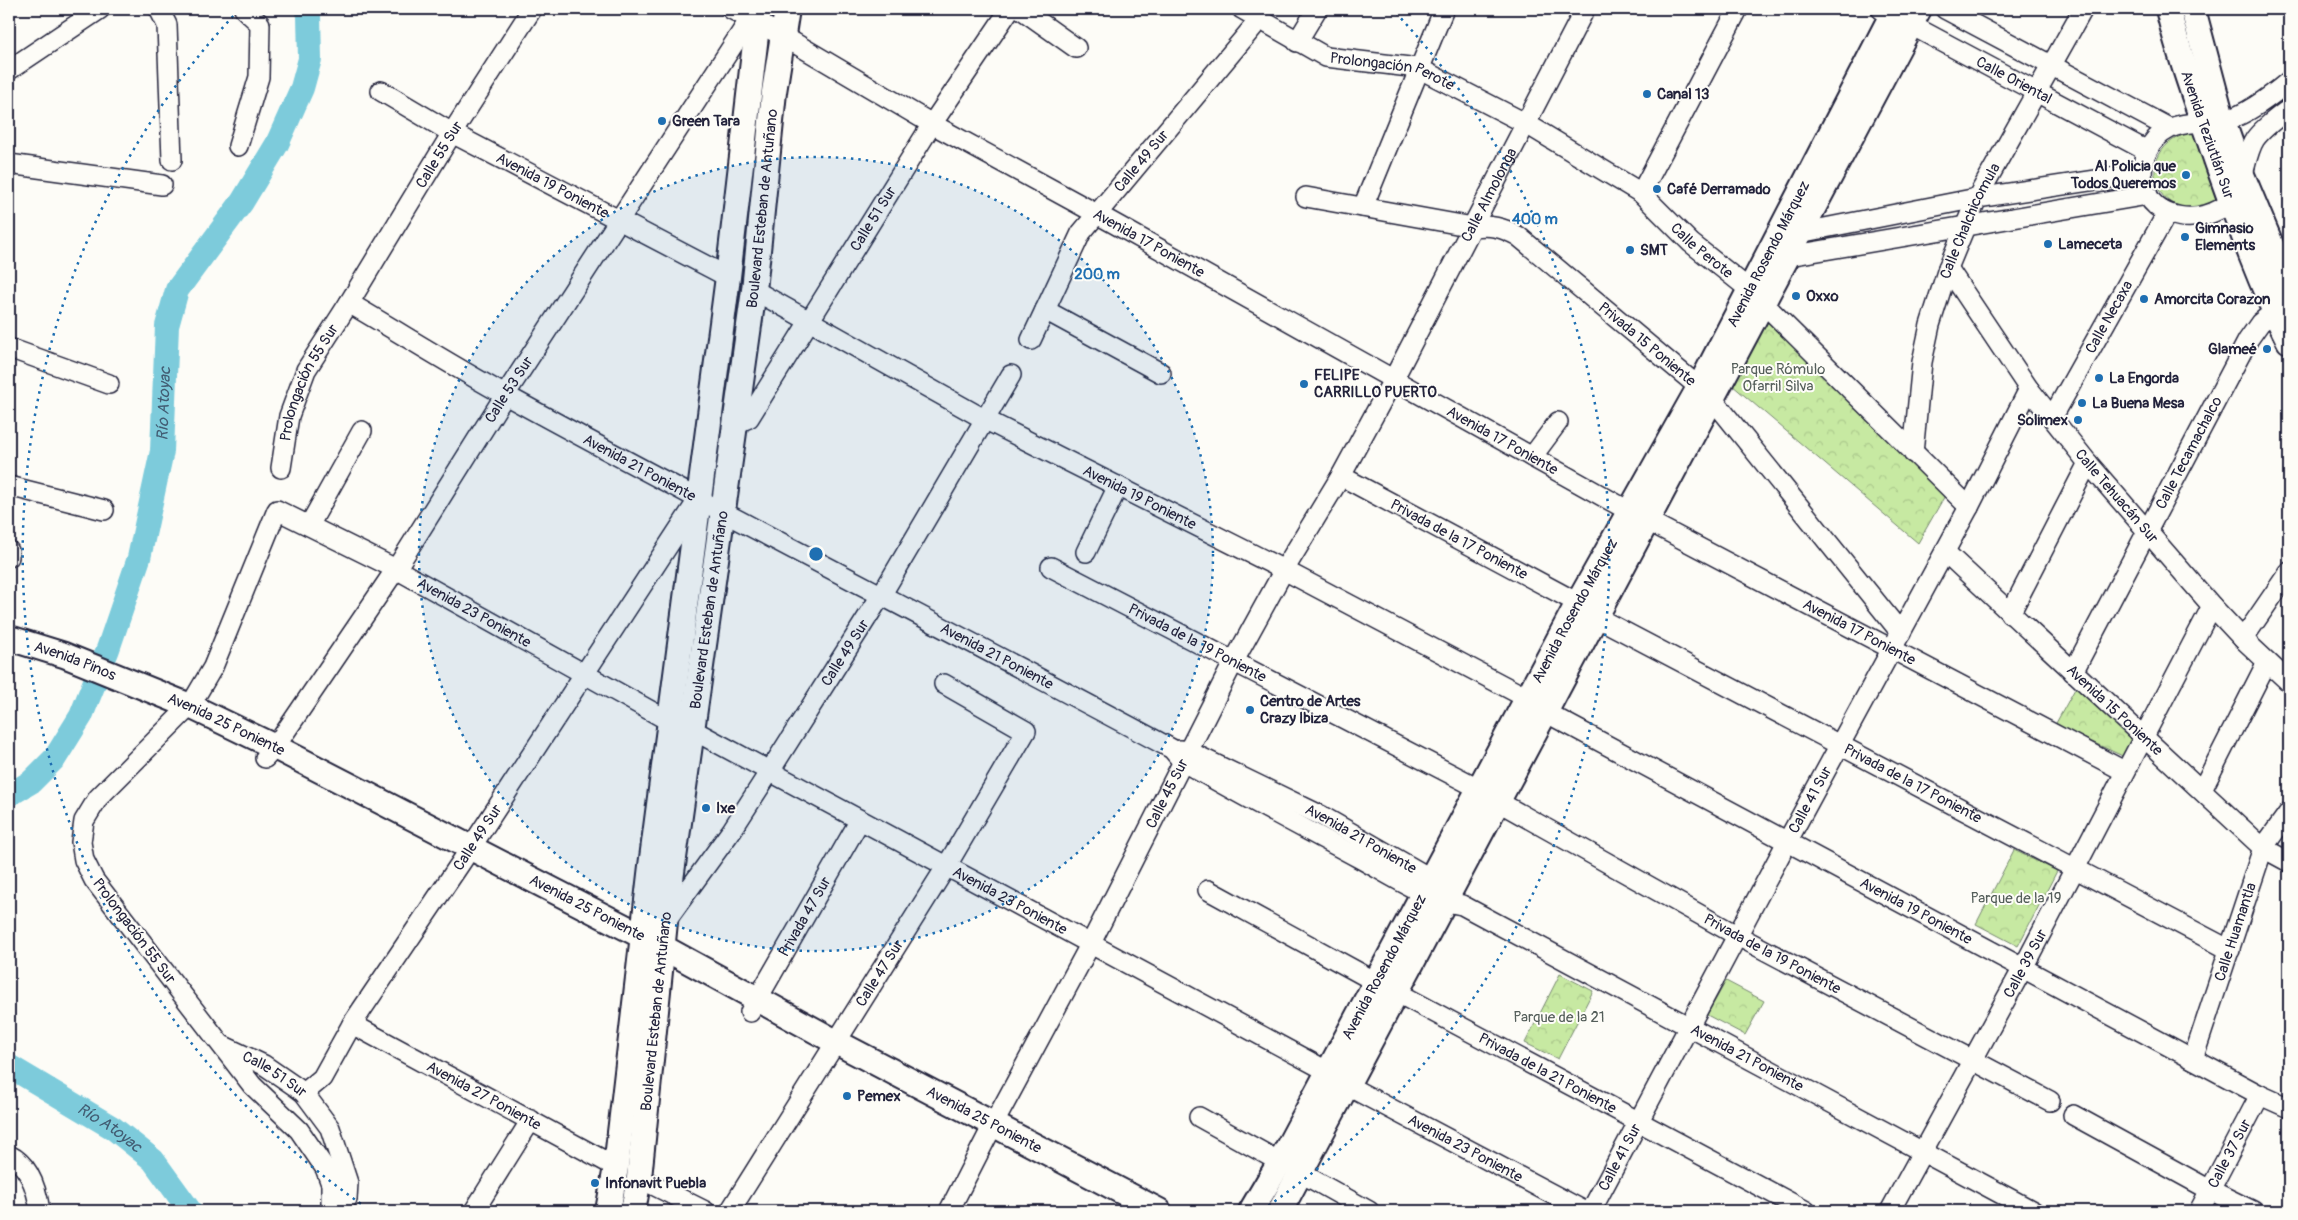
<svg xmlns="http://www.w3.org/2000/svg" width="2298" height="1220" font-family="Pangolin,sans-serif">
<defs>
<pattern id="park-crowns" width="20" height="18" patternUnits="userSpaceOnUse" patternTransform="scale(1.25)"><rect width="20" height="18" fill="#c7e9a2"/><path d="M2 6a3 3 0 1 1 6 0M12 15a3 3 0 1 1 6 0" fill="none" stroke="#abc88c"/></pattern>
</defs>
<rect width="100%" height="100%" fill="#fdfcf7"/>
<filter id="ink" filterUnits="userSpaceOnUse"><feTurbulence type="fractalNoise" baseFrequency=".02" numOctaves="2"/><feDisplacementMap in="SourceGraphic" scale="10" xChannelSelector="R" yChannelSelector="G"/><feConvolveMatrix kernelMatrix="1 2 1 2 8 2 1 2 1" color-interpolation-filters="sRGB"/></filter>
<g filter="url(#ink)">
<path fill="url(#park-crowns)" stroke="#74866e" d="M2190,133H2199L2224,196C2215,204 2209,206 2196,207C2148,214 2137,145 2190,133Z
M1767,317L1947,492L1918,543L1732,385Z
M2076,687L2137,742L2127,758L2055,725Z
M2014,850L2057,871L2018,946L1976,924Z
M1560,974L1593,991L1558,1059L1525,1043Z
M1726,981L1764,1001L1745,1035L1707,1015Z"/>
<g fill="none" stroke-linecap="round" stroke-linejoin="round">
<g stroke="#7dcbdb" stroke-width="24">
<path id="s1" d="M9,795L31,782L55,758L81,716L108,649L139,558L162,451L167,326L177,290L242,202L277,144L302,88L310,59L309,15L307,9"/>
<path id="s2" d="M9,1066L113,1128L153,1160L190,1211"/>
</g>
<g stroke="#22223b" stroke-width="22">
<g id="minor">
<path d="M159,9L167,25L172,160"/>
<path id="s3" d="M731,9L781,35L932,124L1097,214L1629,511L2124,771"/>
<path d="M1021,9L1076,48"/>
<path id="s4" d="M1242,9L1326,57L1418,68L1525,123L1641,193L1691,243L1750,290L1969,507"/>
<path id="s5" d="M1881,9L2147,151"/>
<path d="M1945,9L2169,128"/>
<path d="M1297,42L1317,9"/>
<path d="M9,70L100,9"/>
<path d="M2289,81C2270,97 2249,113 2225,121C2218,124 2210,122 2202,122C2193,123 2177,124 2169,129C2149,139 2139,162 2143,183C2152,223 2203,226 2230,202C2244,190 2244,155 2255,139C2264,127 2277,118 2289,109"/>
<path id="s6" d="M381,91L452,133L728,277"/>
<path d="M238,146L259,77L260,24L244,9"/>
<path d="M9,164L162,185"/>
<path d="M1641,193L1738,9"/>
<path id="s7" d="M1306,197L1473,227C1491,225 1502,227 1518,236L1712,398L1901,633"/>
<path d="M1363,207L1444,9"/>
<path d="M1789,235L1977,198L2142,173"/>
<path d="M1777,258L2148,195"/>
<path id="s8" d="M1948,268L2029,389L2088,463L2212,606L2243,639L2289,682"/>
<path id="s9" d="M754,290L986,420L1284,570L1527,698"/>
<path id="s10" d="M349,303C402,334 454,367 507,396C727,517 951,630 1172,749L1182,761C1240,795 1300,826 1359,858C1392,876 1425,899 1462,905L2033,1211"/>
<path d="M1045,310L1161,373"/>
<path id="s11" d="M1031,340L1081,233L1259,20"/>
<path d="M9,348L109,384"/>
<path id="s12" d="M2052,418L2166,215"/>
<path id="s13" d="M735,424L749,418L932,124L1010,9"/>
<path id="s14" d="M1913,453L1922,362L1930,325L1948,268L1977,198L2083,9"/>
<path d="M1532,457L1558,422"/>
<path id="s15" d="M281,468L289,416L306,370L349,303L452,133L532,9"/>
<path id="s16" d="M1341,476L1578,603"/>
<path d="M9,486L104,510"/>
<path d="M310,524L362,431"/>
<path d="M9,551V557"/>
<path d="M1086,552L1118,486"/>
<path id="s17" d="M1945,552L2263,848L2289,862"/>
<path id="s18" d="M1051,567L1478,788"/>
<path d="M2010,614L2088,463"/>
<path id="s19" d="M1596,617L2230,950"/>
<path d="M2243,639L2289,572"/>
<path id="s20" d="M2073,672L2248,340L2260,323L2289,299"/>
<path id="s21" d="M1545,712L2260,1095L2289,1108"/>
<path id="s22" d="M693,730L1327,1071"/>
<path id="s23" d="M1180,750L1188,751L1322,816L1442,885"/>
<path id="s24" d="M265,758L275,747L396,569L505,395L750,19"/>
<path d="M2202,790L2267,662"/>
<path id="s25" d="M1497,801L1738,936L2050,1101"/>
<path d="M1208,890L1376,982"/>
<path id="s26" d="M665,922L732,830L770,771L882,594L1011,375"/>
<path id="s27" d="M1396,992L1806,1211"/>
<path id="s28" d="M750,1012L860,820"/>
<path id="s29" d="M352,1024L616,1167"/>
<path id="s30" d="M224,1046L264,1065L296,1087L304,1093L330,1128L348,1183L347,1199L336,1211"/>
<path id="s31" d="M2193,1059L2263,848L2289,812"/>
<path id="s32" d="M1346,1085L1584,1211"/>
<path id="s33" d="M304,1093L322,1078L352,1024L462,861L698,500"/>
<path d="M2073,1115L2210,1190L2253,1211"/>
<path d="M1199,1117L1280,1162"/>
<path d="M9,1155C30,1165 37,1190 40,1211"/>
<path d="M1301,1173L1369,1211"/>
<path d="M639,1178L705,1211"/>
<path id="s34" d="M331,1211V1184L325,1168L299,1130L252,1085L94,880L84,860L81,842L84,821L98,798L190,706L213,667L277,510L396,569L669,721"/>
<path d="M474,1211L531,1120"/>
<path id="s35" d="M730,1211L946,867L1026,731L944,684"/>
<path id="s36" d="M949,1211L993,1125L1091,943L1234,661L1284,570L1341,476L1393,380L1585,9"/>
<path id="s37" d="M1591,1211L1787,842L1969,507L2029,389"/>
<path id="s38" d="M1890,1211L2023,968L2212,606"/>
<path id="s39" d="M2199,1211L2260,1095"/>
</g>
</g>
<g stroke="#22223b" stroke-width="28">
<g id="major">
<path id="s40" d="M2168,9C2181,63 2201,115 2219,168C2240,227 2261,286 2289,341"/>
<path d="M2193,9L2223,122L2242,175L2289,287"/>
<path id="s41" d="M9,638L64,655L190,706L275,747L644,937L836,1042L1159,1211"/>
<path d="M608,1211L616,1167L651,866L728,277L759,9"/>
<path id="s42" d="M633,1211L639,1178L665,922L754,290L774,92L787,9"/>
<path id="s43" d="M1251,1211L1280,1162L1578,603L1700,386L1895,9"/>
<path d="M1280,1211L1919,9"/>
</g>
</g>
<use href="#minor" stroke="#fdfcf7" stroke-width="19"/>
<use href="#major" stroke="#fdfcf7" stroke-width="24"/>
</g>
</g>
<circle cx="816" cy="554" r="397" fill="#1f6fb2" fill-opacity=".12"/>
<g fill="none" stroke="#1f6fb2" stroke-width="2.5" stroke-dasharray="2.5 5">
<circle cx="816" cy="554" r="397"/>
<path d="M367 1208A793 793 0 0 1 236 13M1396 13A793 793 0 0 1 1265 1208"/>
</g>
<g fill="#1f6fb2" stroke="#fdfcf7" stroke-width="2">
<circle cx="1647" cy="94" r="5"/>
<circle cx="662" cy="121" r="5"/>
<circle cx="2186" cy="175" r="5"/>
<circle cx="1657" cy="189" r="5"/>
<circle cx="2185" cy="237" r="5"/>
<circle cx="2048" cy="244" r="5"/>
<circle cx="1630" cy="250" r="5"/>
<circle cx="1796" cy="296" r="5"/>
<circle cx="2144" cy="299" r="5"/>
<circle cx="2267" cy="349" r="5"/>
<circle cx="2099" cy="378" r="5"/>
<circle cx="1304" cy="384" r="5"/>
<circle cx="2082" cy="403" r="5"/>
<circle cx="2078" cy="420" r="5"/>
<circle cx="1250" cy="710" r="5"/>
<circle cx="706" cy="808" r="5"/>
<circle cx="847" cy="1096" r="5"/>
<circle cx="595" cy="1183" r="5"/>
</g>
<g text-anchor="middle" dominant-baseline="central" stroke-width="4" stroke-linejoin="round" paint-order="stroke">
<g font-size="15" fill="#22223b" stroke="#fdfcf7">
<text stroke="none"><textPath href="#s4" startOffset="165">Prolongación Perote</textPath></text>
<text stroke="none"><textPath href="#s5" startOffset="151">Calle Oriental</textPath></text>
<text stroke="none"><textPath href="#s40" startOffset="132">Avenida Teziutlán Sur</textPath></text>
<text stroke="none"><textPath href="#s15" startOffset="355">Calle 55 Sur</textPath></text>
<text stroke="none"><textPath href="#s11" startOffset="212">Calle 49 Sur</textPath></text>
<text stroke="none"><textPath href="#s6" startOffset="196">Avenida 19 Poniente</textPath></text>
<text stroke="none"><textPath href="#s36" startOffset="1151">Calle Almolonga</textPath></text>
<text stroke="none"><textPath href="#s42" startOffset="1011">Boulevard Esteban de Antuñano</textPath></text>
<text stroke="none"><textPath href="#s13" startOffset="250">Calle 51 Sur</textPath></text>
<text stroke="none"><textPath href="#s14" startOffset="241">Calle Chalchicomula</textPath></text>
<text stroke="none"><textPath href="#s3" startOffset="479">Avenida 17 Poniente</textPath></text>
<text stroke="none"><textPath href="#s4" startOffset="529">Calle Perote</textPath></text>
<text stroke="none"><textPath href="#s43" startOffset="1088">Avenida Rosendo Márquez</textPath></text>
<text stroke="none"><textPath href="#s12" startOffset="116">Calle Necaxa</textPath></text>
<text stroke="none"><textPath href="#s7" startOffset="385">Privada 15 Poniente</textPath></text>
<text stroke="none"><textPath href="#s15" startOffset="91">Prolongación 55 Sur</textPath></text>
<text stroke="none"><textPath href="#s24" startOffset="442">Calle 53 Sur</textPath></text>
<text stroke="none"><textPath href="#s3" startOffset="884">Avenida 17 Poniente</textPath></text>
<text stroke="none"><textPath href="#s20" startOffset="248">Calle Tecamachalco</textPath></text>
<text stroke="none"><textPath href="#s10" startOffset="334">Avenida 21 Poniente</textPath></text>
<text stroke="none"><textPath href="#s8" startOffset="284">Calle Tehuacán Sur</textPath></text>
<text stroke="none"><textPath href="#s9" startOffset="438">Avenida 19 Poniente</textPath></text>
<text stroke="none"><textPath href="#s16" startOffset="134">Privada de la 17 Poniente</textPath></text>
<text stroke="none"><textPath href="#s42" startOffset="606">Boulevard Esteban de Antuñano</textPath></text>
<text stroke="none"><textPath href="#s43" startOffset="682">Avenida Rosendo Márquez</textPath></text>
<text stroke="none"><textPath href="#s34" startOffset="1070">Avenida 23 Poniente</textPath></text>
<text stroke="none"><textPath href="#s3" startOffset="1289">Avenida 17 Poniente</textPath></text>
<text stroke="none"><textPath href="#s18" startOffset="165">Privada de la 19 Poniente</textPath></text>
<text stroke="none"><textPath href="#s26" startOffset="324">Calle 49 Sur</textPath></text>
<text stroke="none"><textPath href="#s10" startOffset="738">Avenida 21 Poniente</textPath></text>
<text stroke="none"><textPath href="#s41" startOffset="70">Avenida Pinos</textPath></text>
<text stroke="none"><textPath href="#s17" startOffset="232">Avenida 15 Poniente</textPath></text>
<text stroke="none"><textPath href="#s41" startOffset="234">Avenida 25 Poniente</textPath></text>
<text stroke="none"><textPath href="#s19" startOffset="358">Privada de la 17 Poniente</textPath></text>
<text stroke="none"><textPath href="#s36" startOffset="471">Calle 45 Sur</textPath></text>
<text stroke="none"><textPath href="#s37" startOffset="466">Calle 41 Sur</textPath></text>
<text stroke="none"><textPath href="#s33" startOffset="310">Calle 49 Sur</textPath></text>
<text stroke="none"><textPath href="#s23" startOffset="202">Avenida 21 Poniente</textPath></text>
<text stroke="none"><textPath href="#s22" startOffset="360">Avenida 23 Poniente</textPath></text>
<text stroke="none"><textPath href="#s41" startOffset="639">Avenida 25 Poniente</textPath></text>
<text stroke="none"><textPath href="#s21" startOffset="421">Avenida 19 Poniente</textPath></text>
<text stroke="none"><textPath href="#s28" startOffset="110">Privada 47 Sur</textPath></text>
<text transform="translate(134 931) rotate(53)">Prolongación 55 Sur</text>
<text stroke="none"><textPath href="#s31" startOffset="134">Calle Huamantla</textPath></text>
<text stroke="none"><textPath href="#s25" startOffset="315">Privada de la 19 Poniente</textPath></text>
<text stroke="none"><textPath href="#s38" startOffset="282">Calle 39 Sur</textPath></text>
<text stroke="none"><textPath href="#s43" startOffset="278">Avenida Rosendo Márquez</textPath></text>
<text stroke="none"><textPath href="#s35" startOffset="281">Calle 47 Sur</textPath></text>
<text stroke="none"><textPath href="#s42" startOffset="201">Boulevard Esteban de Antuñano</textPath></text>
<text stroke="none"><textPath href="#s10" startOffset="1591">Avenida 21 Poniente</textPath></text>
<text stroke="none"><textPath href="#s30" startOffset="58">Calle 51 Sur</textPath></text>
<text stroke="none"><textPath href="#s27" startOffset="172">Privada de la 21 Poniente</textPath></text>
<text stroke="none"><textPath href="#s29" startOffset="150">Avenida 27 Poniente</textPath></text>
<text stroke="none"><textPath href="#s41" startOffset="1089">Avenida 25 Poniente</textPath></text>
<text stroke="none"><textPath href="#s32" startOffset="135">Avenida 23 Poniente</textPath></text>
<text stroke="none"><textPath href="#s39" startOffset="65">Calle 37 Sur</textPath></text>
<text stroke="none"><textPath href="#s37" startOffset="61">Calle 41 Sur</textPath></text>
</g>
<g font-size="15" font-weight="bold" fill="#22223b" stroke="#fdfcf7" text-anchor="start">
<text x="1657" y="94">Canal 13</text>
<text x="672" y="121">Green Tara</text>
<text x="2176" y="166" text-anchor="end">Al Policia que<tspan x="2176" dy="17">Todos Queremos</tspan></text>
<text x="1667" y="189">Café Derramado</text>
<text x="2195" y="228">Gimnasio<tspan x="2195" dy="17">Elements</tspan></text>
<text x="2058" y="244">Lameceta</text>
<text x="1640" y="250">SMT</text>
<text x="1806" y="296">Oxxo</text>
<text x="2154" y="299">Amorcita Corazon</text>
<text x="2257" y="349" text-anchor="end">Glameé</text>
<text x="1314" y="375">FELIPE<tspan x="1314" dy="17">CARRILLO PUERTO</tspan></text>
<text x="2109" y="378">La Engorda</text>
<text x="2092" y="403">La Buena Mesa</text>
<text x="2068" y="420" text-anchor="end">Solimex</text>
<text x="1260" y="701">Centro de Artes<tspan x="1260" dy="17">Crazy Ibiza</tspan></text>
<text x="716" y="808">Ixe</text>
<text x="857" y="1096">Pemex</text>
<text x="605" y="1183">Infonavit Puebla</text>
</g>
<g font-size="15" fill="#545e5a" stroke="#fdfcf7">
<text x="1778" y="369">Parque Rómulo<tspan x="1778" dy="17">Ofarril Silva</tspan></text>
<text x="2016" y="898">Parque de la 19</text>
<text x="1559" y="1017">Parque de la 21</text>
</g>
<g font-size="16" font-style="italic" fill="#425d73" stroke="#fdfcf7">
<text stroke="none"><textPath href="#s1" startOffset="434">Río Atoyac</textPath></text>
<text stroke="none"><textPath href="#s2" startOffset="118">Río Atoyac</textPath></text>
</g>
</g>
<circle cx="816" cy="554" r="8" fill="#1f6fb2" stroke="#fdfcf7" stroke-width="2.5"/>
<g font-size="15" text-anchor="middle" font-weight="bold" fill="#1f6fb2" stroke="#fdfcf7" stroke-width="4" stroke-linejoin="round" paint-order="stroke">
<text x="1535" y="224">400 m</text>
<text x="1097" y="279">200 m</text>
</g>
<rect width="2298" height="1220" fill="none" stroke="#fdfcf7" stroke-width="30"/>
<rect x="15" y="15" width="2268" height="1190" fill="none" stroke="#22223b" stroke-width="2" filter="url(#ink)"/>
</svg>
